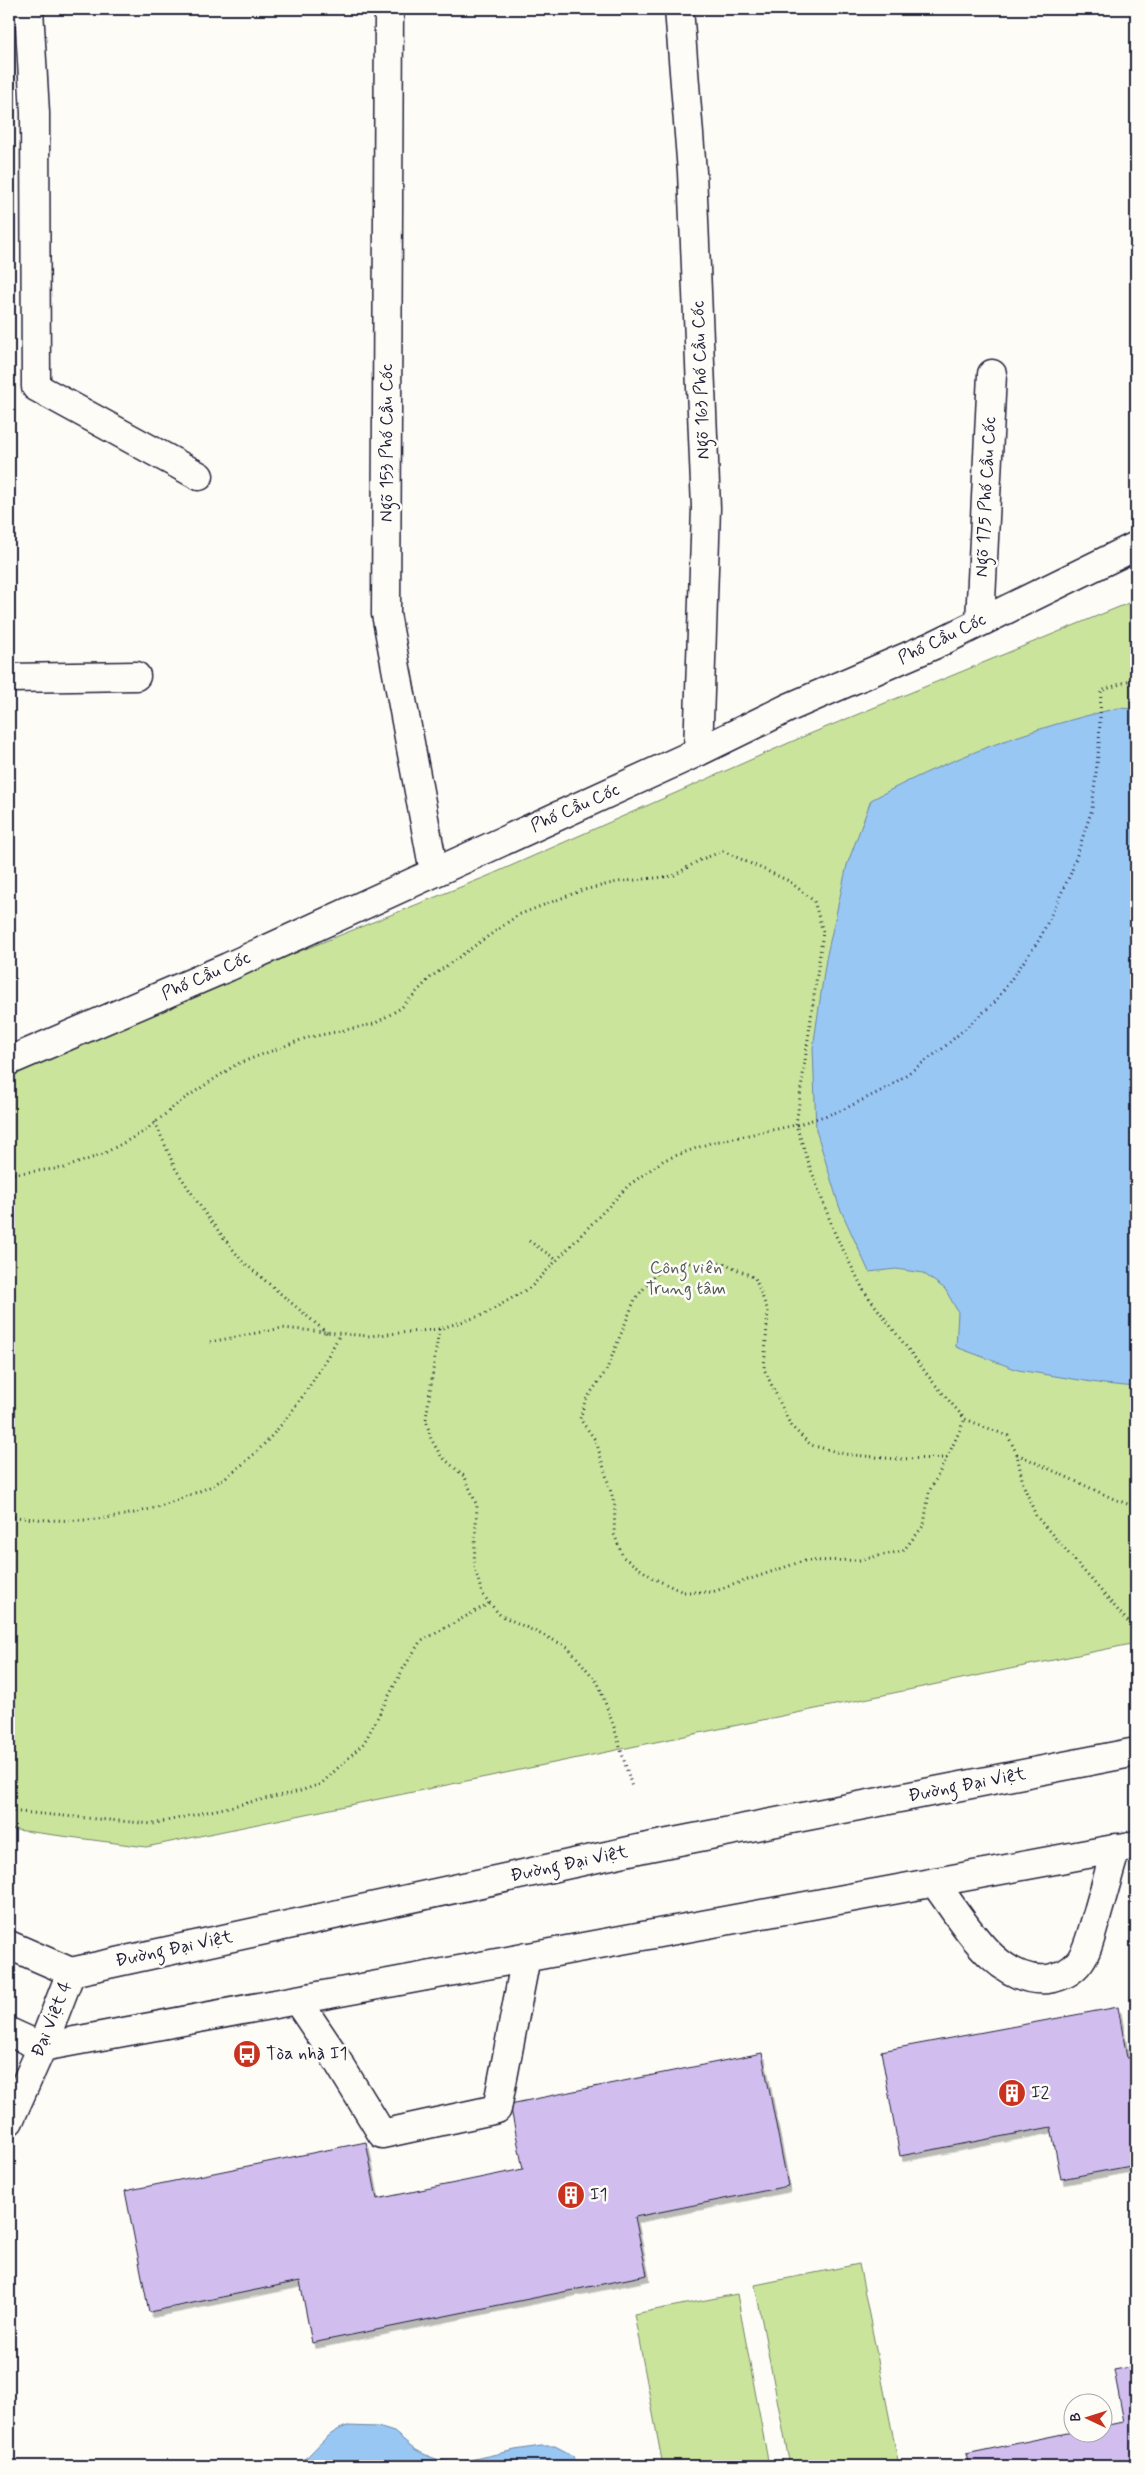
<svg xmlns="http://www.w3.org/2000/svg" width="1145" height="2475" font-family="Mynerve,sans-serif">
<defs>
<filter id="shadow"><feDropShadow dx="3" dy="5.5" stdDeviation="0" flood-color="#0004"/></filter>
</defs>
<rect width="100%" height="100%" fill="#fdfcf7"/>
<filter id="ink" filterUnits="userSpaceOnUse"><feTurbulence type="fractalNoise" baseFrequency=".02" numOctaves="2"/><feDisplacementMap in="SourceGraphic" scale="10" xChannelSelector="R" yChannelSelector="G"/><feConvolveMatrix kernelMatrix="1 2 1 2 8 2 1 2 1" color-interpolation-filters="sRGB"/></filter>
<g filter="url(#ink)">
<path fill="#cae59b" stroke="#76846b" d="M1136,600V1643L146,1847L9,1829V1065L178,1000L488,876L800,738Z
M859,2264L899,2466H790L755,2285Z
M737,2294L769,2466H663L634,2314Z"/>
<path fill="#99c7f3" stroke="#6985a9" d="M1118,708L1136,709V1387L1104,1384L1018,1370L956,1347L958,1312L945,1289L923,1273L896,1269L869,1272L839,1206L816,1130L813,1048L826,959L847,865L871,800C952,757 1028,729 1118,708Z
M347,2426L378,2427L394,2432L416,2450L428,2456L439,2460L456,2463L515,2450L541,2446H555L574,2456L577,2466H296C315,2453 324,2433 347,2426Z"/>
<path fill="#d1beef" stroke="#22223b" filter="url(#shadow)" d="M1118,2007L1127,2058L1136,2057V2165L1061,2179L1051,2127L900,2156L881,2051Z
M762,2053L788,2186L635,2217L647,2275L312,2343L300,2281L149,2312L125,2191L366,2142L377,2199L523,2169L510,2104Z
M1136,2366V2466H969L966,2454L1072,2432H1102V2426L1124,2422L1114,2370Z"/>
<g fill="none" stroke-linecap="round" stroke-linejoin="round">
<g stroke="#22223b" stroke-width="31">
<path id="minor" d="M29,9L35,113L36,387L199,476
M389,9L386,614L434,872
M679,9L692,172L706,508L698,752
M980,621L992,374
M9,678L136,676
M9,1061L228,967L698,752L790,707L934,645L1136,546
M934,1882C961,1917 996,1985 1048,1979C1061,1977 1072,1972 1080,1961C1088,1950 1091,1935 1095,1922C1102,1898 1109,1873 1116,1848
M9,1945L71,1972L643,1848L1136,1752
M297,2000L332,2052L382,2134L497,2109L526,1957
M9,2032L42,2047L1136,1845
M9,2121L42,2047L71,1972"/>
</g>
<path stroke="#22223b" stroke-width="3" stroke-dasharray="1 4" stroke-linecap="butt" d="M155,1122L175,1168L206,1215L242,1261L327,1333
M9,1174L64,1168L103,1154L145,1131L181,1101L237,1064L306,1038L374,1024L401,1008L431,977L518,915L580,891L617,882L673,876L700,860L723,851L789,881L814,901L823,932L796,1125L810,1167L835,1234L864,1291L933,1382L965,1419L1008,1436L1017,1454L1023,1484L1036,1516L1136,1631
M529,1241L557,1260
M439,1329L426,1419L431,1439L441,1456L465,1477L477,1506L474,1564L482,1594L500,1615L568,1647L598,1683L614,1727L632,1787
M210,1342L282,1328L368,1336L410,1332L439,1329L483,1315L531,1287L629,1185L664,1160L710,1143L796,1125L840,1111L889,1087L942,1049L995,1002L1039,940L1071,873L1092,809L1099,746L1101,691L1136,678
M1017,1454L1114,1499L1136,1507
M947,1458L896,1459L844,1454L811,1445L791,1426L764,1369L768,1311L755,1278L724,1263H688L656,1274L635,1299L606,1371L585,1401L580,1419L596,1441L615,1506L614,1534L623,1557L653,1578L683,1592H712L803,1561L859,1560L903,1551L924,1525L929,1492L947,1458L965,1419
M9,1516C72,1525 127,1521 187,1496C196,1492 207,1489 215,1484C271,1450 310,1390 340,1334
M9,1811L153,1824L300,1791L321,1784L364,1743L403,1669L420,1642L490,1603"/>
<use href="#minor" stroke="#fdfcf7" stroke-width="28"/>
</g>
</g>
<defs>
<g id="bus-disc" transform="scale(1.4375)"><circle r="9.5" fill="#c8321e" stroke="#fdfcf7"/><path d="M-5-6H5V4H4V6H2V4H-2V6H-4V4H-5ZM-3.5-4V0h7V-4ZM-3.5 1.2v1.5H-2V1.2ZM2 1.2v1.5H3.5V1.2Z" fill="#fff"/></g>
<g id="building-disc" transform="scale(1.4375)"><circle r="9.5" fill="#c8321e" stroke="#fdfcf7"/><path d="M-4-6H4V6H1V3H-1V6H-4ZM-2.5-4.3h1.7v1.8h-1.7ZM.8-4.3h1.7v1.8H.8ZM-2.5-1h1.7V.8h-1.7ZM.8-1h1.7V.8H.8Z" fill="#fff"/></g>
</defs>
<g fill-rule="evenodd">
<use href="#bus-disc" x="247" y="2054"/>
<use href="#building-disc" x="1012" y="2093"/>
<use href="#building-disc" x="571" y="2195"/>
</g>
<g text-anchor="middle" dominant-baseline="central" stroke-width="5" stroke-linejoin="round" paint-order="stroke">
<g font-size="18" fill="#22223b" stroke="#fdfcf7">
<text transform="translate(701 380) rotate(-92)">Ngõ 163 Phố Cầu Cốc</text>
<text transform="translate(387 443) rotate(-90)">Ngõ 153 Phố Cầu Cốc</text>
<text transform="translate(986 497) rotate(-87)">Ngõ 175 Phố Cầu Cốc</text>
<text transform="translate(942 639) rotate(-26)">Phố Cầu Cốc</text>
<text transform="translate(575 808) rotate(-24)">Phố Cầu Cốc</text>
<text transform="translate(206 976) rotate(-24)">Phố Cầu Cốc</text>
<text transform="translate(967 1785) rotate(-11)">Đường Đại Việt</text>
<text transform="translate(569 1864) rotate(-12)">Đường Đại Việt</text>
<text transform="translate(174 1949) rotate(-12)">Đường Đại Việt</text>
<text transform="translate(52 2019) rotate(-68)">Đại Việt 4</text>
</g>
<g font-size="18" fill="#545c58" stroke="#fdfcf7">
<text x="686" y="1268">Công viên<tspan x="686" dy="21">Trung tâm</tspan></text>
</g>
<g font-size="18" fill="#22223b" stroke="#fdfcf7" text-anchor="start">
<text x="266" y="2054">Tòa nhà I1</text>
<text x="1031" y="2093">I2</text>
<text x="590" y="2195">I1</text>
</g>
</g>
<rect width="1145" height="2475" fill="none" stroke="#fdfcf7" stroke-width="30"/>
<rect x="15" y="15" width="1115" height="2445" fill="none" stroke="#22223b" stroke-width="2" filter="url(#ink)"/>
<g transform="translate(1088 2418) rotate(274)"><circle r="24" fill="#fdfcf7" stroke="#a5a5ac"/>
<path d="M0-4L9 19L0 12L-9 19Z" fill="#c8321e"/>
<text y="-8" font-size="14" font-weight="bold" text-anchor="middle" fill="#22223b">B</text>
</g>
</svg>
